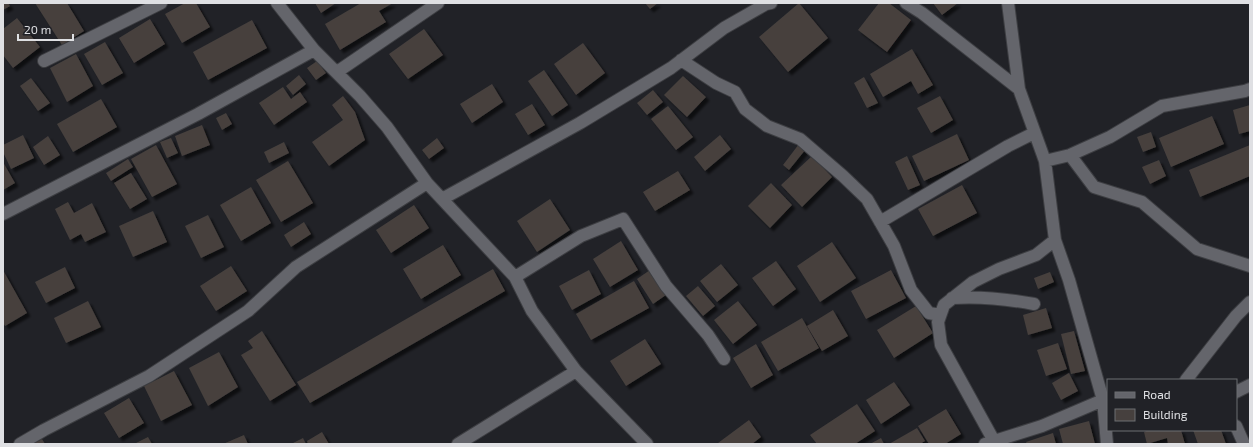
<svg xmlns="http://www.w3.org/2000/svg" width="1253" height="447" font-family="'Exo 2',sans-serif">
<defs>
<filter id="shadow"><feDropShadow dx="3.5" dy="3.5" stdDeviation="1" flood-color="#0009"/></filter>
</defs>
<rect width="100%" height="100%" fill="#212227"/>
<path fill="#46403e" filter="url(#shadow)" d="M3,3H8L10,6L3,10Z
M35,3H67L84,31L62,45Z
M185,3H196L210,27L182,43L165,14Z
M315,3H336L321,13Z
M361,3H393L379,11L386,22L340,50L325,24Z
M645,3H658L650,9Z
M799,3L828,38L788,72L759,37Z
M879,3H889L911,20L887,52L858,30Z
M933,3H958L942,15Z
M17,18L40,47L13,68L3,55V29Z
M150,19L165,44L134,63L119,38Z
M252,20L267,48L208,80L193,52Z
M424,29L443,55L408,79L389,54Z
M105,42L123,73L102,85L84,54Z
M583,43L605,73L576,95L554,64Z
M912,49L933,85L918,94L911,81L883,97L870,74Z
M76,54L93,86L67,102L50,68Z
M317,61L326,73L316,80L307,68Z
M544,70L568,105L552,116L528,81Z
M299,75L306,84L293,95L286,86Z
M683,76L706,97L687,117L664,95Z
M864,77L878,103L867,108L854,83Z
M31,78L50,103L38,111L20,86Z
M492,84L503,102L472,123L460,104Z
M283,87L291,99L300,92L307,102L274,125L259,103Z
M653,90L663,102L647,115L637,103Z
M343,96L355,112L365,140L329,166L312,142L343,120L332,105Z
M940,96L953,120L931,133L917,108Z
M101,99L117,127L73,152L57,124Z
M532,104L545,125L528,135L515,114Z
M1250,105V131L1239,134L1233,110Z
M668,106L693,137L676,150L651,119Z
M226,113L232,124L222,130L216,118Z
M1212,116L1224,144L1171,167L1159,138Z
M202,125L210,145L182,156L175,136Z
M1151,132L1156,147L1143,152L1137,137Z
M957,134L969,160L924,181L912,156Z
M23,135L34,158L11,169L3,152V145Z
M720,135L731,149L705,171L694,157Z
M48,136L60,155L44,165L33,147Z
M171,138L178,153L167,158L160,142Z
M437,138L444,148L429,159L422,150Z
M284,142L289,153L269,163L264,152Z
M799,144L806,149L789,170L783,165Z
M156,145L177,184L152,197L131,159Z
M1250,145V176L1200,197L1189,170Z
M812,156L832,177L802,207L781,185Z
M907,156L920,185L908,190L895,162Z
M128,159L133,167L111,181L106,173Z
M1159,160L1166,176L1150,184L1142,167Z
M288,161L313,203L281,222L256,180Z
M3,162L15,183L3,190Z
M678,171L690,190L655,211L643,192Z
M131,173L147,199L130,209L114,183Z
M771,183L792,205L770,228L748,206Z
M962,185L977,213L933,236L918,209Z
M251,187L271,223L241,241L220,205Z
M550,199L570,230L537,252L517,221Z
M68,202L74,213L92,203L106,232L85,242L81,234L70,240L55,209Z
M414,205L429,228L391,253L376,230Z
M153,211L167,242L133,257L119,226Z
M208,215L224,247L201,258L185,226Z
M304,222L311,234L291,247L284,235Z
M621,241L638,270L610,287L593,259Z
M832,242L856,278L820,302L797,266Z
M443,245L461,275L421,299L403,269Z
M776,261L796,289L773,306L752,278Z
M721,264L738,285L717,302L700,281Z
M231,266L247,291L216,311L200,286Z
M65,267L75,288L46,303L35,282Z
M493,269L505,291L310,403L297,382Z
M3,270L27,313L5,326L3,323Z
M589,270L601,294L572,310L559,286Z
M650,270L666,295L653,304L637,279Z
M891,270L906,298L866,319L851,291Z
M1050,272L1054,282L1038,289L1034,278Z
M634,281L649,308L591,340L576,314Z
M698,286L715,306L703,316L686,296Z
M88,301L101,327L66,343L54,318Z
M738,301L757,325L733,344L714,320Z
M916,306L933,333L894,358L877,330Z
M1046,308L1052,328L1028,335L1023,315Z
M833,310L848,336L822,351L807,326Z
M802,318L819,348L778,371L761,342Z
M262,331L296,385L270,401L241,355L253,348L248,341Z
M1074,331L1085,371L1071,374L1061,334Z
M645,339L661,364L626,386L610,361Z
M1058,343L1067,369L1046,376L1037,350Z
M756,344L773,375L751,388L733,358Z
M219,352L238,387L208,406L189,368Z
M174,371L192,405L161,421L144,386Z
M1069,373L1078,391L1061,400L1052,383Z
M894,382L910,405L881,424L866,400Z
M129,398L144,423L119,438L104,413Z
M857,404L875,431L855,444H817L810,435Z
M946,409L961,434L945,444H929L918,426Z
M749,420L761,437L752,444H719L718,443Z
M1089,421L1095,444H1063L1059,429Z
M917,428L925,441L920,444H889Z
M1149,430H1181L1185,444H1168L1167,438L1147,444L1144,432Z
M1193,430H1221L1226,444H1198Z
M322,432L329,444H308L307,441Z
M1053,433L1056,444H1027L1026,442Z
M244,435L248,444H223Z
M148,437L152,444H134Z
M303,438L306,444H291Z
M881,438L884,444H870Z
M42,439L45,444H33Z"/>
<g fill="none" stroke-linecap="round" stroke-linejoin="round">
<g stroke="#3d3e42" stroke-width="14">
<path id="minor" d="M277,3L314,50L360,96L387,127L427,183
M906,3L922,13L1019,89
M1008,3L1019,89L1045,161L1055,240L1069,280L1103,400L1107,444
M681,60L716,83L735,92L745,109L767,126L800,139L843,176L867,199L894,246L911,290L929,313L940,315
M44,61L161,3
M337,72L438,3
M1070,155L1094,187L1142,202L1197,249L1250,266
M1045,161L1070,155L1110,137L1162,106L1245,91L1250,89
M442,199L580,123L671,68L724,28L766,4L771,3
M3,214L198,114L314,50
M880,222L1008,146L1034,133
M515,277L581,236L623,219L666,286L708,335L724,359
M952,298C980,296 1007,299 1034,304
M1186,380L1236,316L1250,302
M1236,392L1250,385
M1236,426L1244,444
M994,441L941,345L938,322L944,305L973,282L999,269L1036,255L1055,240
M20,444L44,430L149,376L248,311L296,267L427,183L515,277L532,311L576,371L647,444
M458,444L576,371
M985,444L1042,426L1103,400"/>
</g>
<use href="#minor" stroke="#64656b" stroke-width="12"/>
</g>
<rect width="1253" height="447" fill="none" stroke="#dfe0e3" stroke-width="8"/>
<rect x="1107" y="379" width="130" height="52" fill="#212227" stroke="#6d6e72"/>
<rect x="1115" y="392" width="20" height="6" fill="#64656b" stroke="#6d6e72"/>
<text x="1143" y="399" font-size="12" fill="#dfe0e3">Road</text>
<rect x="1115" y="409" width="20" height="12" fill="#46403e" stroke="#6d6e72"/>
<text x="1143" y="419" font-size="12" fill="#dfe0e3">Building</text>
<path d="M18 34v6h55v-6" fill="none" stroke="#dfe0e3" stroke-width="2"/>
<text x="24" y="34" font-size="12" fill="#dfe0e3" stroke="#212227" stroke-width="3" paint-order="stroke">20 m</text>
</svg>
